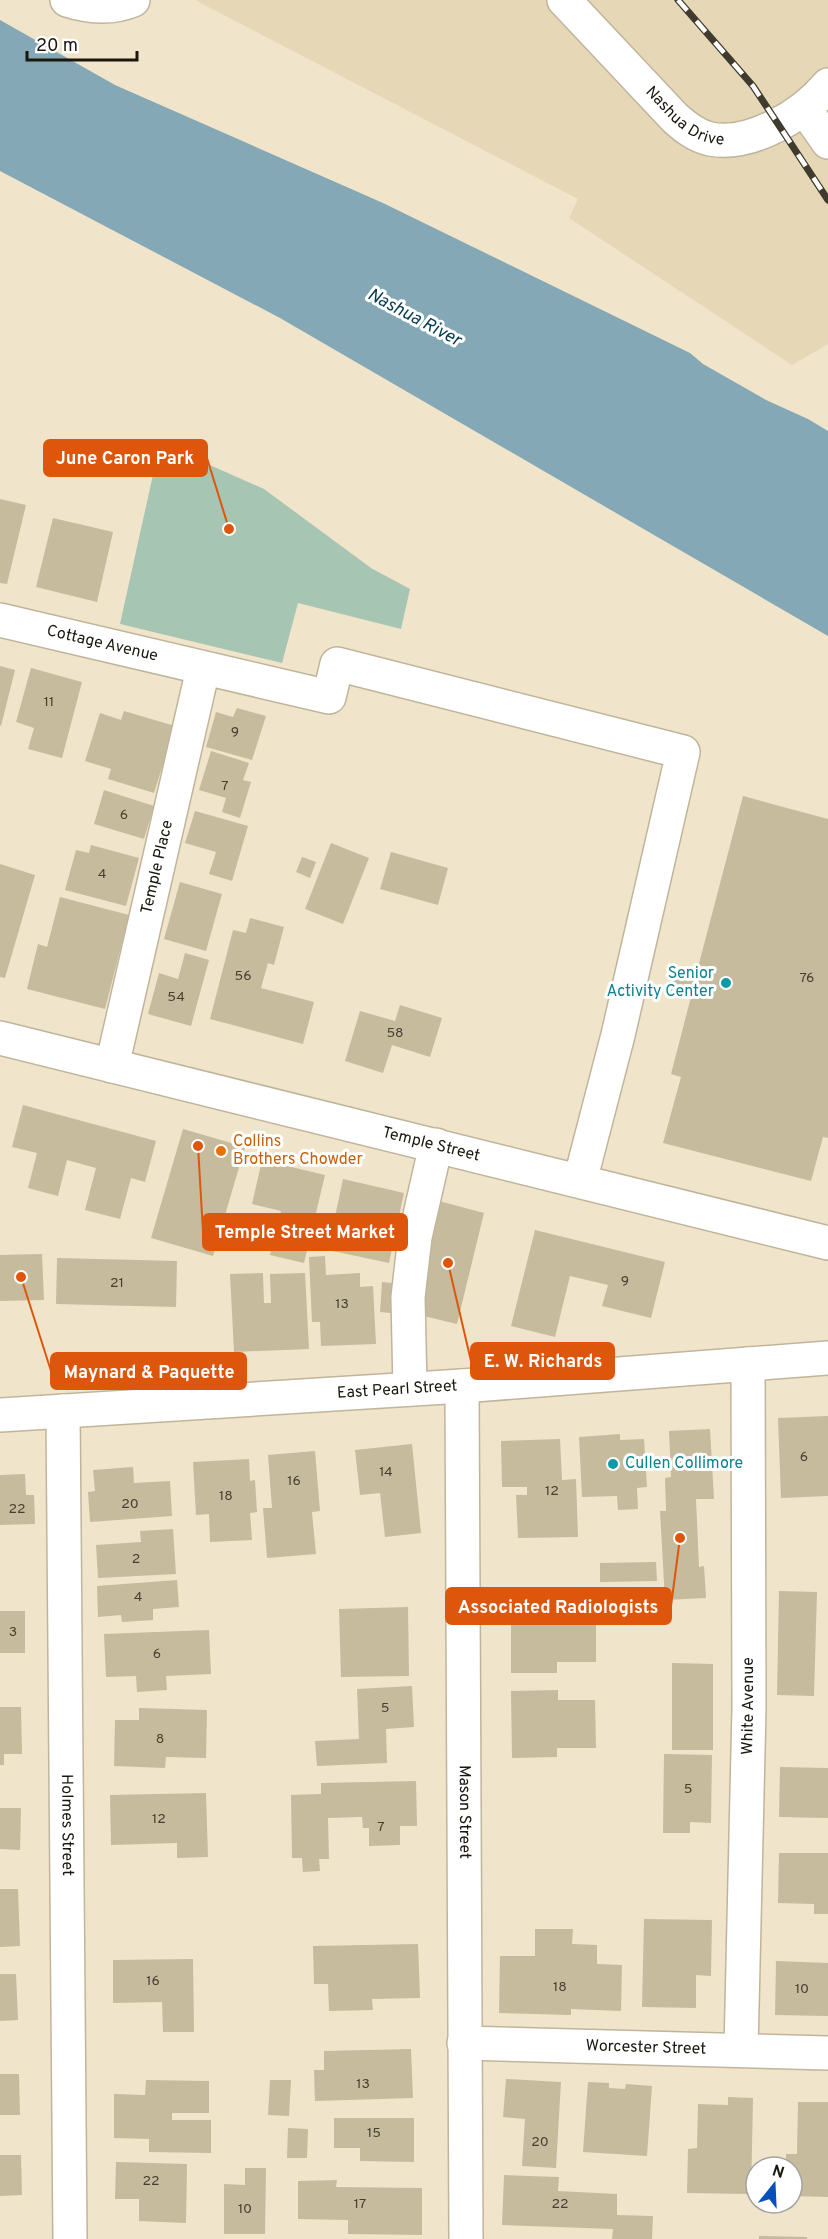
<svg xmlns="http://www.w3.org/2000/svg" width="828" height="2239" font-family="Overpass,sans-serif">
<rect width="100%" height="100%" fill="#f0e4ca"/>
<path fill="#e6d8b6" d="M195,0H828V344L792,365L569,218L578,199Z"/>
<path fill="#a7c5b3" d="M160,443L264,489L371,568L410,589L401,629L298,603L282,663L120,624Z"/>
<path fill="#84a8b5" d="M0,20L115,85L383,203L690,353L703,364L766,400L808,419L828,431V636L280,318L0,171Z"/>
<path fill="#c7bb9d" d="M0,499L26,505L7,584L0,583Z
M53,518L113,532L97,602L36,587Z
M0,666L15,670L1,726L0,725Z
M31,668L82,682L62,758L28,749L34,728L16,722Z
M237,708L266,716L252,760L206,747L216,712L233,717Z
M124,711L175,726L154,793L108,779L111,769L85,761L100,713L121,720Z
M211,751L249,763L243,780L251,782L240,818L222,812L226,798L199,790Z
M104,790L154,806L144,839L94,824Z
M743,796L828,819V1138L823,1137L811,1181L663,1143L681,1077L671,1074L691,997L666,991L672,969L696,975Z
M195,811L248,826L232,881L209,874L216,852L185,843Z
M331,843L369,858L343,924L305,909Z
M91,845L139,858L126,906L65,890L76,850L89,853Z
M391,852L448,868L438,905L380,889Z
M302,857L316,862L310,878L296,872Z
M0,864L35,875L5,978L0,977Z
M180,882L222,894L206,951L164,939Z
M60,897L129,915L105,1009L27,989L38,944L47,947Z
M250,918L284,927L274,965L268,963L261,988L314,1002L303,1044L210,1019L233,930L246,933Z
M185,953L209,960L191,1026L148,1014L159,973L178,979Z
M400,1005L442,1018L430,1057L392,1045L383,1073L345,1061L360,1011L395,1021Z
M23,1105L156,1141L145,1182L131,1178L120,1219L85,1210L96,1168L67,1160L58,1196L28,1188L37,1153L12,1147Z
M183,1129L245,1147L213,1256L151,1238Z
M262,1160L325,1175L304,1263L270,1255L281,1211L252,1204Z
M343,1179L404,1193L389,1263L328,1250Z
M439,1201L484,1213L457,1324L411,1313Z
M535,1230L665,1262L651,1318L602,1306L608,1285L570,1276L555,1337L511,1326Z
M42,1254L44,1300L0,1301V1255Z
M325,1256L326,1275L360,1273V1287L373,1286L376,1344L321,1346L320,1322H312L309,1257Z
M57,1258L177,1261L176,1307L56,1304Z
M263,1273L264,1303H271L270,1274L305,1273L309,1349L234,1352L230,1274Z
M382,1282L402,1284L400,1314L380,1312Z
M828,1416V1496L781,1498L778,1418Z
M710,1429L714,1499H696L699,1567L704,1566L706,1598L665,1600L660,1511H666L665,1478L671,1477L669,1431Z
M620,1434V1440L644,1439L647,1487L637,1488L638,1509L618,1510L617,1496L582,1497L579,1437Z
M560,1439L562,1480L576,1479L578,1537L518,1538L516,1495H527V1487H502L501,1441Z
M412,1444L421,1533L385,1537L380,1493L360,1495L355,1450Z
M315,1451L320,1511L312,1512L316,1554L267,1558L263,1508H272L268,1455Z
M249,1459L250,1481L255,1480L257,1512L250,1513L252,1540L210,1542L209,1514L196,1515L193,1462Z
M133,1467L134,1483L170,1481L172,1516L90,1522L88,1492L95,1491L93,1470Z
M25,1474L26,1495H34L35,1524L0,1525V1475Z
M173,1529L176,1574L98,1578L96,1545L141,1542L140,1531Z
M656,1562L657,1581L600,1582V1563Z
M177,1580L179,1607L153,1609V1620L122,1622L121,1615L98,1617L97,1586Z
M779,1591L817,1592L814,1696L777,1695Z
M408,1607L409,1676L341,1677L339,1609Z
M0,1611H25V1653H0Z
M511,1611H556V1624H596V1662H557V1673H511Z
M209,1630L211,1674L166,1676L167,1690L137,1692L136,1676L106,1677L104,1634Z
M672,1663L713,1664V1750H672Z
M412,1686L414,1727L386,1729L387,1763L317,1766L315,1741L359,1739L357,1689Z
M558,1690V1700H595L596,1748H557V1757L512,1758L511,1691Z
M0,1707H21L22,1754H4V1765H0Z
M139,1708L207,1710L206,1758L166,1757L165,1768L114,1766L115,1720H139Z
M664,1754L712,1755L711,1823L690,1822V1833H663Z
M780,1767L828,1768V1818L779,1817Z
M416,1781L417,1826H400V1845L369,1846V1828H363L362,1817L328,1818L329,1859H319L320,1871L303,1872L302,1858H292L291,1795L321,1794V1783Z
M206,1793L208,1857L177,1858V1843L111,1845L110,1795Z
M0,1808H21L20,1850L0,1849Z
M779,1853H828V1914H814V1904L778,1903Z
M0,1889H18L20,1946L0,1947Z
M644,1919L712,1920L711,1976L696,1975V2008L642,2007Z
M535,1929H573L572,1944L597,1945V1964L622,1965L621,2011L571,2009V2015L499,2013L500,1956H535Z
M418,1944L420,1998L372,1999L373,2010L329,2011L328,1984H314L313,1946Z
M193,1959L194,2032H163L162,2002L113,2003V1960Z
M776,1961L828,1963V2016L775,2015Z
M0,1974H16L18,2020L0,2021Z
M411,2049L413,2098L315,2101L314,2070H324V2051Z
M0,2074H19L20,2115H0Z
M506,2079L561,2082L556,2168L522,2166L525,2119L503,2117Z
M146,2080L209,2081V2113H172V2120H211V2153L149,2152V2139L114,2138V2094L145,2095Z
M270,2080H291L289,2116L268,2115Z
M588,2082L609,2083V2088L625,2089L626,2084L652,2086L647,2156L583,2152Z
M728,2097L753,2098L751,2194L687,2193L688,2149L697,2148L698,2104L728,2105Z
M798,2102H828V2197L792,2196V2167H786V2154H797Z
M334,2118H414V2162L360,2161V2148H334Z
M288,2128L308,2129L307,2158H287Z
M0,2155H21L22,2195L0,2196Z
M116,2162L187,2164L186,2223L139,2221V2199H115Z
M245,2168H266L265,2234H224V2184L245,2185Z
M504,2175L559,2177L558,2191L617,2194V2215L653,2216L652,2239H612L613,2229L502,2225Z
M337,2180L336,2187L422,2188V2235L348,2234V2220L298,2219V2181Z
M759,2236L807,2237V2239H759Z"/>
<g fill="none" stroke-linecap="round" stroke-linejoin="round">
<g stroke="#c0b59c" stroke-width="36">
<g id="minor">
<path d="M67,0C89,7 112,9 133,0"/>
<path id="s1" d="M564,0L675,118C685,127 696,136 710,139C751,147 803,115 828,85"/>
<path d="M805,109L828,142"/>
<path id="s2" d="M0,620L329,697L337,664L683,752L618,1035L580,1181"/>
<path id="s3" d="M0,1038L828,1243"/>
<path id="s4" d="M112,1066L203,669"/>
<path id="s5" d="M462,1386L466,2239"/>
<path d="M410,1389L408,1297L415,1237L436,1145"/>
<path id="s6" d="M63,1411L70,2239"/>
<path id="s7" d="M0,1415L462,1386L828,1358"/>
<path id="s8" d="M464,2043L828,2053"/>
<path id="s9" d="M741,2050L749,1708L748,1364"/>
</g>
</g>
<use href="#minor" stroke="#fff" stroke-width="33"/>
<g stroke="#403b2f" stroke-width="7">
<path id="rail" d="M678,0L753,86L828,200"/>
</g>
<use href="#rail" stroke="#fff" stroke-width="4.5" stroke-dasharray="14" stroke-linecap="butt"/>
</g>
<g fill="#0f9aa8" stroke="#fff" stroke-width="2">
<circle cx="726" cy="983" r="6"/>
<circle cx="613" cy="1464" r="6"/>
</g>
<circle fill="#e8710a" stroke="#fff" stroke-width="2" cx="221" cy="1151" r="6"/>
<g text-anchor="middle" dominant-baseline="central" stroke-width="6" stroke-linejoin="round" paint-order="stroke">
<g font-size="14" fill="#464032">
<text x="49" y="702">11</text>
<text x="235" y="732">9</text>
<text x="225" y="786">7</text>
<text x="124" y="815">6</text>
<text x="102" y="874">4</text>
<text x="243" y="976">56</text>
<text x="807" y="978">76</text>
<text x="176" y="997">54</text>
<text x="395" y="1033">58</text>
<text x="625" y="1281">9</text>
<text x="117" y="1283">21</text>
<text x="342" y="1304">13</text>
<text x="804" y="1457">6</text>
<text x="386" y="1472">14</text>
<text x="294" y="1481">16</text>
<text x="552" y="1491">12</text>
<text x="226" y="1496">18</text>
<text x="130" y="1504">20</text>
<text x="17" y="1509">22</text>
<text x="136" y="1559">2</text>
<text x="138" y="1597">4</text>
<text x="13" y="1632">3</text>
<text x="157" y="1654">6</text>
<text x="385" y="1708">5</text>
<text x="160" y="1739">8</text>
<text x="688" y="1789">5</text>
<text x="159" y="1819">12</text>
<text x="381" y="1827">7</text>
<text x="153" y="1981">16</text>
<text x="560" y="1987">18</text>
<text x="802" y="1989">10</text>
<text x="363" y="2084">13</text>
<text x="374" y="2133">15</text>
<text x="540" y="2142">20</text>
<text x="151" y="2181">22</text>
<text x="360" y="2204">17</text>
<text x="560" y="2204">22</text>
<text x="245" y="2209">10</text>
</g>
<g font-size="16" fill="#1b170e" stroke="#fff">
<text stroke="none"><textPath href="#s1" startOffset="170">Nashua Drive</textPath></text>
<text stroke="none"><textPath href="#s2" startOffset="105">Cottage Avenue</textPath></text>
<text stroke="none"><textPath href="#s4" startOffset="204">Temple Place</textPath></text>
<text stroke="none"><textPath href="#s3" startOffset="444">Temple Street</textPath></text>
<text stroke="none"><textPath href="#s7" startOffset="398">East Pearl Street</textPath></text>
<text stroke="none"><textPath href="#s9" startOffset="344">White Avenue</textPath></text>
<text stroke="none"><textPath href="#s5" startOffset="426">Mason Street</textPath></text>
<text stroke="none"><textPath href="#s6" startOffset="414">Holmes Street</textPath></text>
<text stroke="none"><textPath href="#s8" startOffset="182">Worcester Street</textPath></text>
</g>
<g font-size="16" fill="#0d838f" stroke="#fff" text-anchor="end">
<text x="714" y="974">Senior<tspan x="714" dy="18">Activity Center</tspan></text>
<text x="625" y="1464" text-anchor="start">Cullen Collimore</text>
</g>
<g font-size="16" fill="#c56008" stroke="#fff" text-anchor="start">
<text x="233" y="1142">Collins<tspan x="233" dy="18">Brothers Chowder</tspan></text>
</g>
<g font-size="18" font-style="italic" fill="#053b4b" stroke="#fff">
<text transform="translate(414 318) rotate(28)">Nashua River</text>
</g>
</g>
<path fill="none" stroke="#de560c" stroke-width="2" d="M229 529L207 458M198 1146L203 1232M448 1263L471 1361M21 1277L51 1371M680 1538L671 1606"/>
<g fill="#de560c" stroke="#fff" stroke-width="2">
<circle cx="229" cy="529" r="6"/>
<circle cx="198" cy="1146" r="6"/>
<circle cx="448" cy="1263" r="6"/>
<circle cx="21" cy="1277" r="6"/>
<circle cx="680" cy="1538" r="6"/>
</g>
<g fill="#de560c" stroke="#de560c" stroke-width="2">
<rect x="44" y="440" width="163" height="36" rx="6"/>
<rect x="203" y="1214" width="204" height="36" rx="6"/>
<rect x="471" y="1343" width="143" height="36" rx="6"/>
<rect x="51" y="1353" width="195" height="36" rx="6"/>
<rect x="446" y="1588" width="225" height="36" rx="6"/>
</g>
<g font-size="18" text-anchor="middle" font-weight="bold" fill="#fff">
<text x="125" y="464">June Caron Park</text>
<text x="305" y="1238">Temple Street Market</text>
<text x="543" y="1367">E. W. Richards</text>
<text x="149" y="1378">Maynard &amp; Paquette</text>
<text x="558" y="1613">Associated Radiologists</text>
</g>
<g transform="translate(774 2185) rotate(18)"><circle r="28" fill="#ffffff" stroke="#a4a29f" stroke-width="1.5"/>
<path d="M0-4.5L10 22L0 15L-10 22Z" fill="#0650bb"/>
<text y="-9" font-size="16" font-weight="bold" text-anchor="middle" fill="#1b170e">N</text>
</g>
<path d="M27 51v9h110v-9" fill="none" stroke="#1b170e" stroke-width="3"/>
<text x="36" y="51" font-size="18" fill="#1b170e" stroke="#ffffff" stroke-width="4.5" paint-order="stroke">20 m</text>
</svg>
